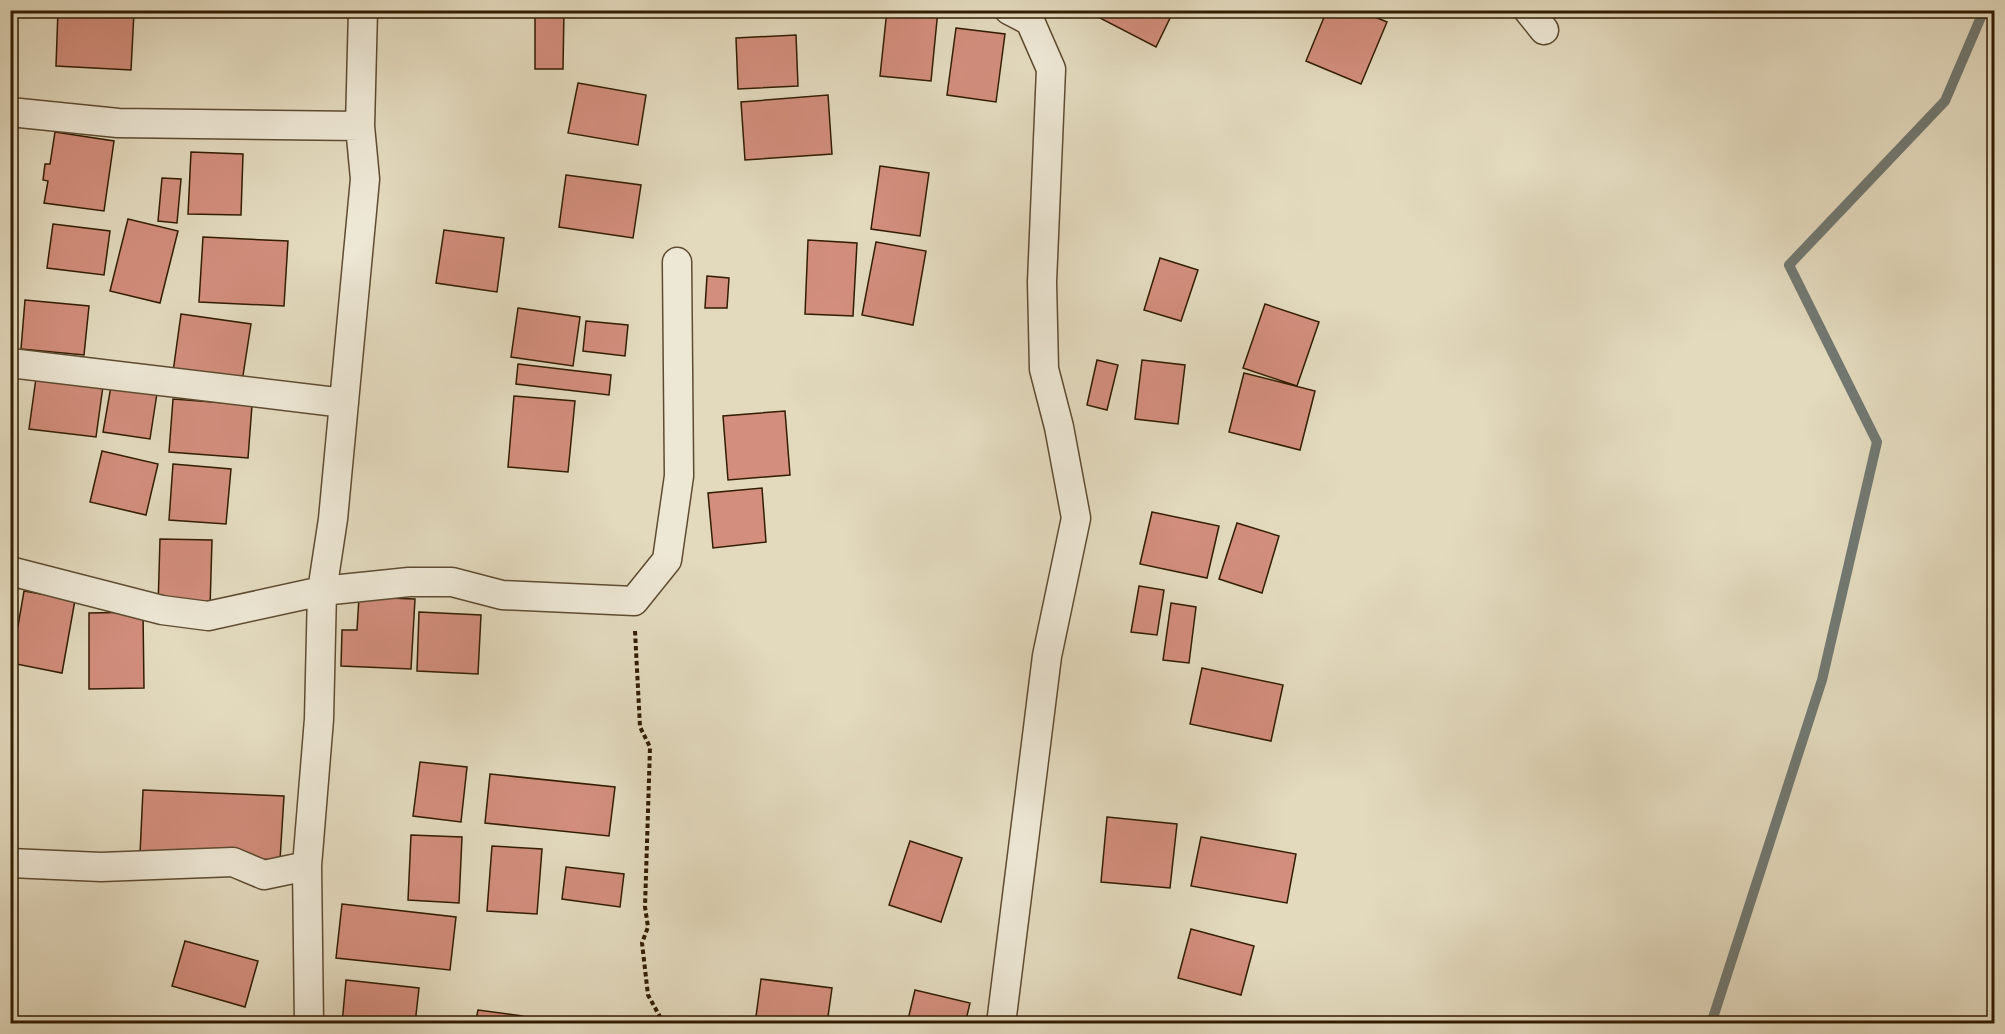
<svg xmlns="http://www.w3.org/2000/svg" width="2005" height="1034" font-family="'IM FELL French Canon',serif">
<rect width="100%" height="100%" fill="#e3dabe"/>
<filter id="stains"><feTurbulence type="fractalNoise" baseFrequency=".00333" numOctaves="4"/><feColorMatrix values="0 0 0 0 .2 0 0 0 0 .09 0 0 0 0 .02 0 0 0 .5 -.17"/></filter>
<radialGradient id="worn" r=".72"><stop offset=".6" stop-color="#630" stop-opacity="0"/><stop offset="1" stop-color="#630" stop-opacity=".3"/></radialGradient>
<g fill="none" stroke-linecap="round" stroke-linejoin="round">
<path stroke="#717972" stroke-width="10" d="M1711,1024L1822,680L1877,442L1789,265L1945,101L1984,10"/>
</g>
<path fill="#d38e7d" stroke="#321d02" stroke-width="1.5" d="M58,10L134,12L131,70L56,66Z
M535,10H564L563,69H535Z
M887,10H938L931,81L880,76Z
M1099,10H1174L1156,47L1096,16Z
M1327,10H1358L1387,22L1361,84L1306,61Z
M956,28L1005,34L996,102L947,95Z
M796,35L798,86L738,89L736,38Z
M578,83L646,95L638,145L568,133Z
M828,95L832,154L745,160L741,102Z
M55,132L114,141L104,211L44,203L48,181L43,180L45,164H50Z
M191,152L243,154L241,215L188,214Z
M880,166L929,173L920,236L871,229Z
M566,175L641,185L633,238L559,227Z
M162,178L181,179L177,223L158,221Z
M128,219L178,231L160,303L110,291Z
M53,224L110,231L104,275L47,268Z
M444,230L504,238L497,292L436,283Z
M203,237L288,241L284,306L199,302Z
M808,240L857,243L853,316L805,314Z
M876,242L926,251L913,325L862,315Z
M1160,258L1198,270L1181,321L1144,310Z
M707,276L729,278L727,308H705Z
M25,300L89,306L84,355L21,349Z
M1265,304L1319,322L1297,386L1243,368Z
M518,308L580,317L573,366L511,357Z
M181,314L251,324L242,382L173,372Z
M586,321L628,325L625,356L583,351Z
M1097,360L1118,365L1107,410L1087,405Z
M1142,360L1185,365L1178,424L1135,419Z
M518,364L611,375L609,395L516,384Z
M1244,373L1315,391L1300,450L1229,432Z
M36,378L103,386L96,437L29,429Z
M111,386L157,393L150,439L103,432Z
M514,396L575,401L568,472L508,467Z
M173,399L252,405L248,458L169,452Z
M785,411L790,475L728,480L723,416Z
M102,451L158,464L146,515L90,502Z
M173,464L231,469L226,524L169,520Z
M762,488L766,542L713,548L708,493Z
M1152,512L1219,526L1207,578L1140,564Z
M1237,523L1279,536L1262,593L1219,579Z
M160,539L212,540L210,608L158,607Z
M1139,586L1164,590L1157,635L1131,632Z
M24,591L75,600L62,673L11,663L14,644H10V624L18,626Z
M359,597L415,599L411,669L341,666L342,630H357Z
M1171,603L1196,607L1189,663L1163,660Z
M143,612L144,688L89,689V613Z
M419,612L481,615L478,674L417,671Z
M1202,668L1283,685L1271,741L1190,724Z
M420,762L467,767L461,822L413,816Z
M490,774L615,787L609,836L485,823Z
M143,790L284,796L280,860L140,854Z
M1107,817L1177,824L1170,888L1101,882Z
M411,835L462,837L459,903L408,900Z
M1201,837L1296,854L1287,903L1191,886Z
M910,841L962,858L941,922L889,905Z
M492,846L542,849L537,914L487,911Z
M566,867L624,874L620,907L562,899Z
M342,904L456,917L450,970L336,958Z
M1191,929L1254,946L1241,995L1178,978Z
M185,941L258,961L245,1007L172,986Z
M761,979L832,988L827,1024H755Z
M346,980L419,988L415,1024H342Z
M915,990L970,1003L965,1024H907Z
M478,1010L522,1016L521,1024H475Z"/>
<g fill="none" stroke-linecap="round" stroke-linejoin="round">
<g stroke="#5e4c31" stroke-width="31">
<path id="street" d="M1528,10L1544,30
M10,112L118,123L360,126
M10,363L344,403
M10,571L162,610L208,616L322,591L409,582H452L502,595L634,601L667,560L679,476L677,262
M10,863L101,867L233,862L264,875L307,866L309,1024
M307,866L319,719L322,591L333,519L365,179L360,126L363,10
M1001,1024L1047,656L1076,518L1059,427L1044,369L1042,282L1051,69L1030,21L1009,10"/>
</g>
<path stroke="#321d02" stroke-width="4" stroke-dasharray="4.5 3" stroke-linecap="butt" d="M635,631L640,727L650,747L645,907L648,927L642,943L648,995L664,1024"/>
<use href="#street" stroke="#ede7d5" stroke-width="28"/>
</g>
<rect width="2005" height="1034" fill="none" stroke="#e3dabe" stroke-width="36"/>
<rect x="12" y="12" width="1981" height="1010" fill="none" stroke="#321d02" stroke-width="3"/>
<rect x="18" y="18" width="1969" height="998" fill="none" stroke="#321d02" stroke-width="1.5"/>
<rect width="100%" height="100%" filter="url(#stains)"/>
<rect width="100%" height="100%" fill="url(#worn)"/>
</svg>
